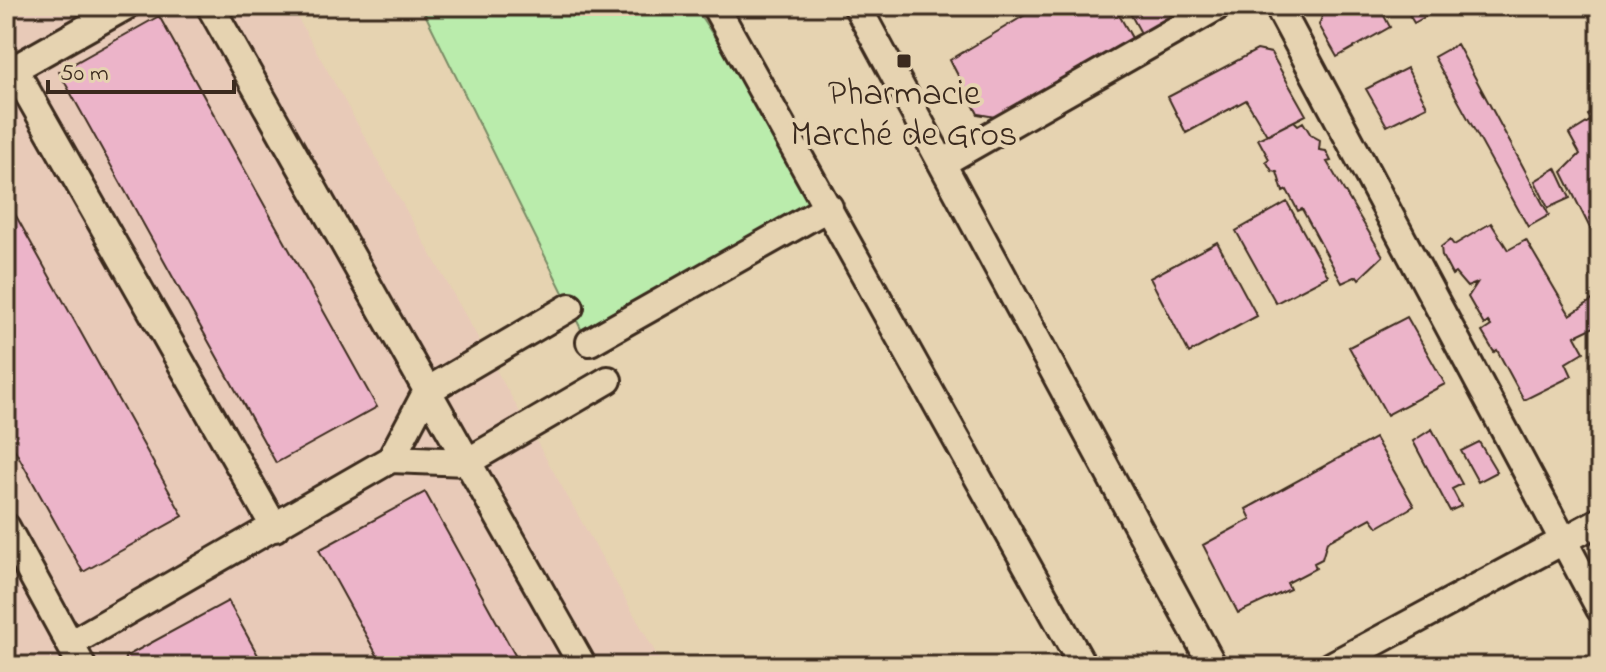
<svg xmlns="http://www.w3.org/2000/svg" width="1606" height="672" font-family="'Indie Flower',sans-serif">
<rect width="100%" height="100%" fill="#e6d3b1"/>
<filter id="ink" filterUnits="userSpaceOnUse"><feTurbulence type="fractalNoise" baseFrequency=".0125" numOctaves="2"/><feDisplacementMap in="SourceGraphic" scale="16" xChannelSelector="R" yChannelSelector="G"/><feConvolveMatrix kernelMatrix="1 2 1 2 8 2 1 2 1" color-interpolation-filters="sRGB"/></filter>
<g filter="url(#ink)">
<path fill="#e8cab8" d="M6,6H291L663,666H6Z"/>
<path fill="#baecac" stroke="#7a8b65" stroke-width="2" d="M421,6H694L823,202L584,335Z"/>
<path fill="#ecb4c9" stroke="#3b2a1e" stroke-width="2" d="M1040,6H1114L1132,38L995,117L978,114L950,60Z
M1126,6H1196L1142,35Z
M1326,6H1379L1390,27L1337,57L1319,25Z
M1404,6H1444L1414,23Z
M159,16L377,407L276,463L59,72Z
M1457,44L1549,215L1528,227L1434,57Z
M1257,50L1271,53L1306,115L1267,135L1246,100L1186,133L1168,97Z
M1407,68L1427,106L1387,126L1366,89Z
M1600,107V135L1588,115Z
M1294,121L1298,125L1303,122L1311,135L1320,140L1319,150L1326,151L1331,161L1327,162L1383,256L1359,279L1357,276L1342,283L1302,209L1298,211L1287,190L1283,192L1277,172L1272,171L1266,161L1269,159L1258,139Z
M1590,121L1600,140V222L1590,228L1562,172L1580,154L1569,134Z
M1556,168L1570,198L1548,208L1535,181Z
M6,198L183,516L83,572L6,434Z
M1287,202L1328,276L1276,303L1236,231Z
M1491,223L1508,250L1526,240L1570,315L1594,299L1600,308V324L1575,336L1584,352L1566,363L1572,376L1524,400L1497,350L1494,352L1482,332L1491,326L1488,322L1484,325L1468,297L1477,283L1467,287L1455,273L1452,275L1442,256L1441,247L1450,240L1454,245Z
M1217,242L1257,316L1189,353L1150,278Z
M1407,317L1445,384L1387,415L1349,347Z
M1432,429L1462,484L1452,489L1461,506L1450,511L1413,441Z
M1375,438L1414,506L1378,527L1371,518L1327,542L1322,559L1314,563L1316,568L1287,583L1290,589L1238,613L1203,545L1251,519L1246,509Z
M1479,442L1497,472L1478,482L1461,451Z
M425,492L521,666H383L319,550Z
M228,601L264,666H130L125,657Z"/>
<g fill="none" stroke-linecap="round" stroke-linejoin="round">
<g stroke="#3b2a1e" stroke-width="32">
<path id="minor" d="M126,6L14,69L275,528
M210,6L583,666
M715,6L1083,666
M857,6L1213,666
M1278,6L1600,609
M944,162L1218,6
M590,342L829,207
M391,459L467,462L608,380
M6,527L82,666
M70,644L391,459L427,391L570,307
M1331,666L1600,521"/>
</g>
<use href="#minor" stroke="#e6d3b1" stroke-width="26"/>
</g>
</g>
<rect fill="#3b2a1e" stroke="#e6d3b1" stroke-width="3" x="896" y="53" width="16" height="16" rx="4"/>
<g text-anchor="middle" dominant-baseline="central" stroke-width="8" stroke-linejoin="round" paint-order="stroke">
<g font-size="36" fill="#3b2a1e" stroke="#e6d3b1">
<text x="904" y="95">Pharmacie<tspan x="904" dy="41">Marché de Gros</tspan></text>
</g>
</g>
<rect width="1606" height="672" fill="none" stroke="#e6d3b1" stroke-width="32"/>
<rect x="16" y="16" width="1574" height="640" fill="none" stroke="#3b2a1e" stroke-width="3" filter="url(#ink)"/>
<path d="M48 80v12h186v-12" fill="none" stroke="#3b2a1e" stroke-width="4"/>
<text x="60" y="80" font-size="24" fill="#3b2a1e" stroke="#e6d3b1" stroke-width="6" paint-order="stroke">50 m</text>
</svg>
